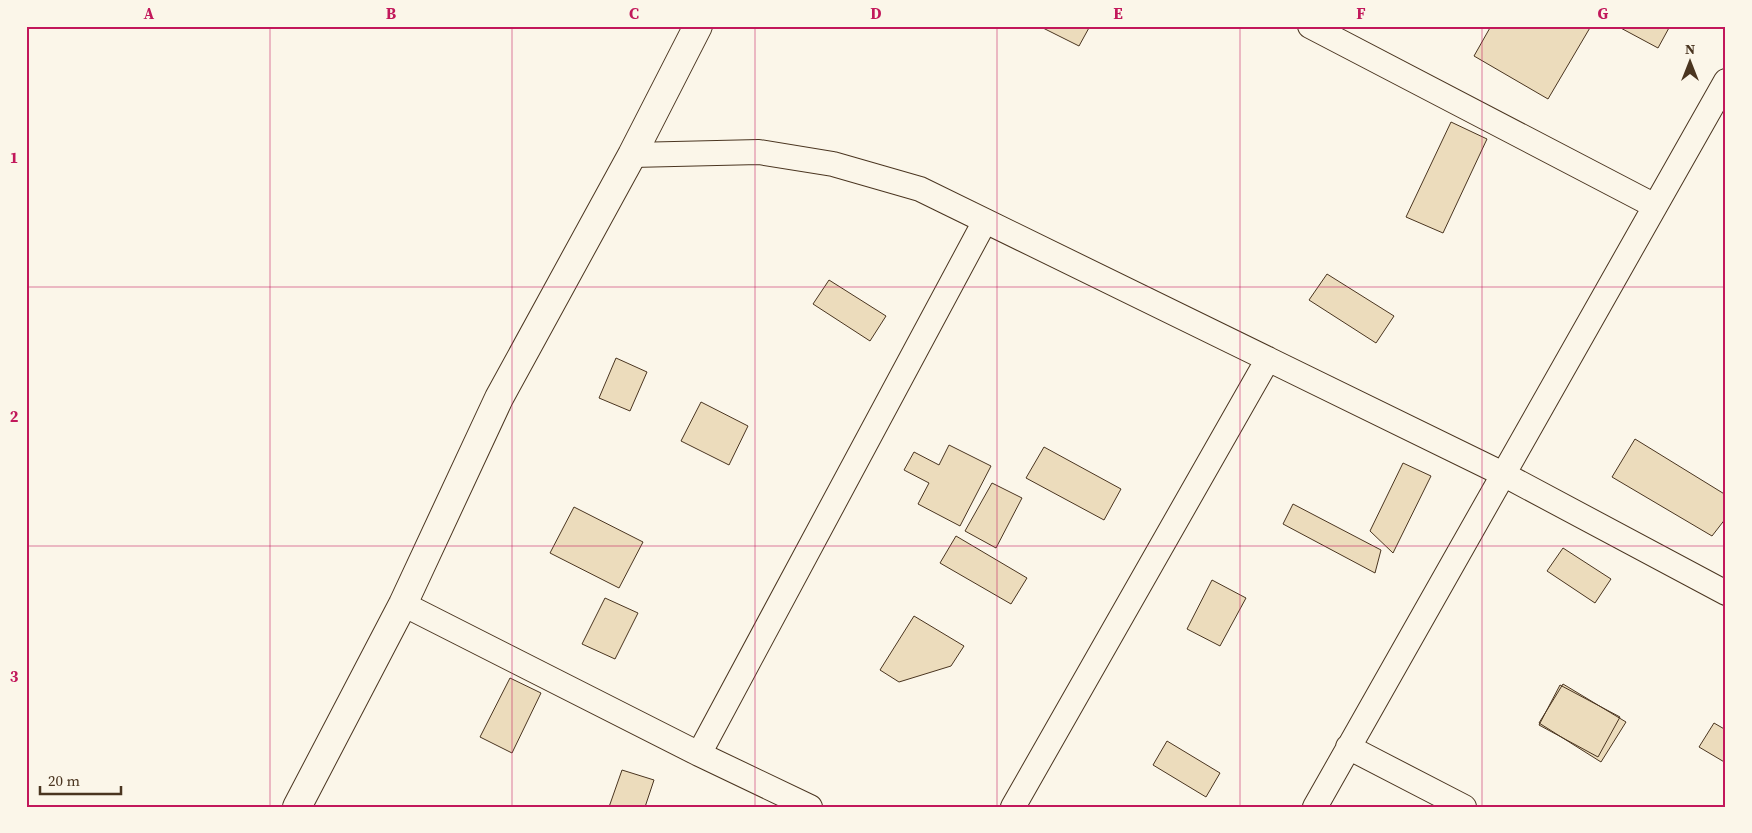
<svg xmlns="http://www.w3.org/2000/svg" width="1752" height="833" font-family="'Source Serif 4',serif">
<rect width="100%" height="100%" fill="#fbf6e9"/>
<path fill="#ecdcbc" stroke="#4a3520" d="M1039,26H1090L1079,46Z
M1491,26H1591L1548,99L1474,56Z
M1617,26H1670L1658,48Z
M1451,122L1487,139L1443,233L1406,217Z
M1327,274L1394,316L1376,343L1309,300Z
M829,280L886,316L870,341L813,304Z
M616,358L647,372L630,411L599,398Z
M701,402L748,426L729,465L681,441Z
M1635,439L1726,495V518L1712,536L1612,477Z
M949,445L991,466L960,526L918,504L929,483L904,470L914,452L939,465Z
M1044,447L1121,489L1104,520L1026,478Z
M1403,463L1431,476L1393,553L1370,531Z
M992,483L1022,498L996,548L965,531Z
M1293,504L1381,550L1375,573L1283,524Z
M574,507L643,542L619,588L550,553Z
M956,536L1027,578L1011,604L940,563Z
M1563,548L1611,579L1595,603L1547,571Z
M1212,580L1246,598L1220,646L1187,629Z
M605,598L638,613L615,659L582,644Z
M914,616L964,646L951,666L899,682L880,670Z
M510,678L541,693L512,753L480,737Z
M1563,684L1626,722L1601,762L1539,723Z
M1560,685L1620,717L1598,757L1539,725Z
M1714,723L1726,730V763L1699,747Z
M1167,741L1220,773L1206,797L1153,765Z
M622,770L654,780L645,807H609Z"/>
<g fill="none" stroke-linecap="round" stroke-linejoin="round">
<g stroke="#4a3520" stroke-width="26">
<path id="minor" d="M1310,26L1655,206
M632,155L759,152L833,164L920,189L1503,474L1726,593
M403,604L699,754L810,807
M1348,747L1464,807
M699,754L985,221
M1013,807L1268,359
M1315,807L1726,81"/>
</g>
<g stroke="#4a3520" stroke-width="30">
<path id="primary" d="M297,807L403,604L499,398L632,155L698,26"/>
</g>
<use href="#minor" stroke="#fbf6e9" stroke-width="24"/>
<use href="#primary" stroke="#fbf6e9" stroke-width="28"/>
</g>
<path fill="none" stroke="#c2185b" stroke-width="1" stroke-opacity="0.55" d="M270,26V807M512,26V807M755,26V807M997,26V807M1240,26V807M1482,26V807M26,287H1726M26,546H1726"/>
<rect width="1752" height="833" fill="none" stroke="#fbf6e9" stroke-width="55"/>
<g transform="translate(1690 62)" stroke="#fbf6e9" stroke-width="4" paint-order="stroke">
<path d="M0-4L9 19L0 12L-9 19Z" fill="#4a3520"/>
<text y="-8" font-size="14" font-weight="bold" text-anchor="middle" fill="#4a3520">N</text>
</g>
<path d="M40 786v8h81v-8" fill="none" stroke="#4a3520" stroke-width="2.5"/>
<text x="48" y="786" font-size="15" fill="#4a3520" stroke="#fbf6e9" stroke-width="4" paint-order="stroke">20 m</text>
<rect x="28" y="28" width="1696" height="778" fill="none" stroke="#c2185b" stroke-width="2"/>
<g font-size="16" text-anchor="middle" font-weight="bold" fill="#c2185b">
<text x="149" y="19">A</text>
<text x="391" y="19">B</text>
<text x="634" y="19">C</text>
<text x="876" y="19">D</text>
<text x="1118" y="19">E</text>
<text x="1361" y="19">F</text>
<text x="1603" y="19">G</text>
<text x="14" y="163">1</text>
<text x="14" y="422">2</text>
<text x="14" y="682">3</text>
</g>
</svg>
